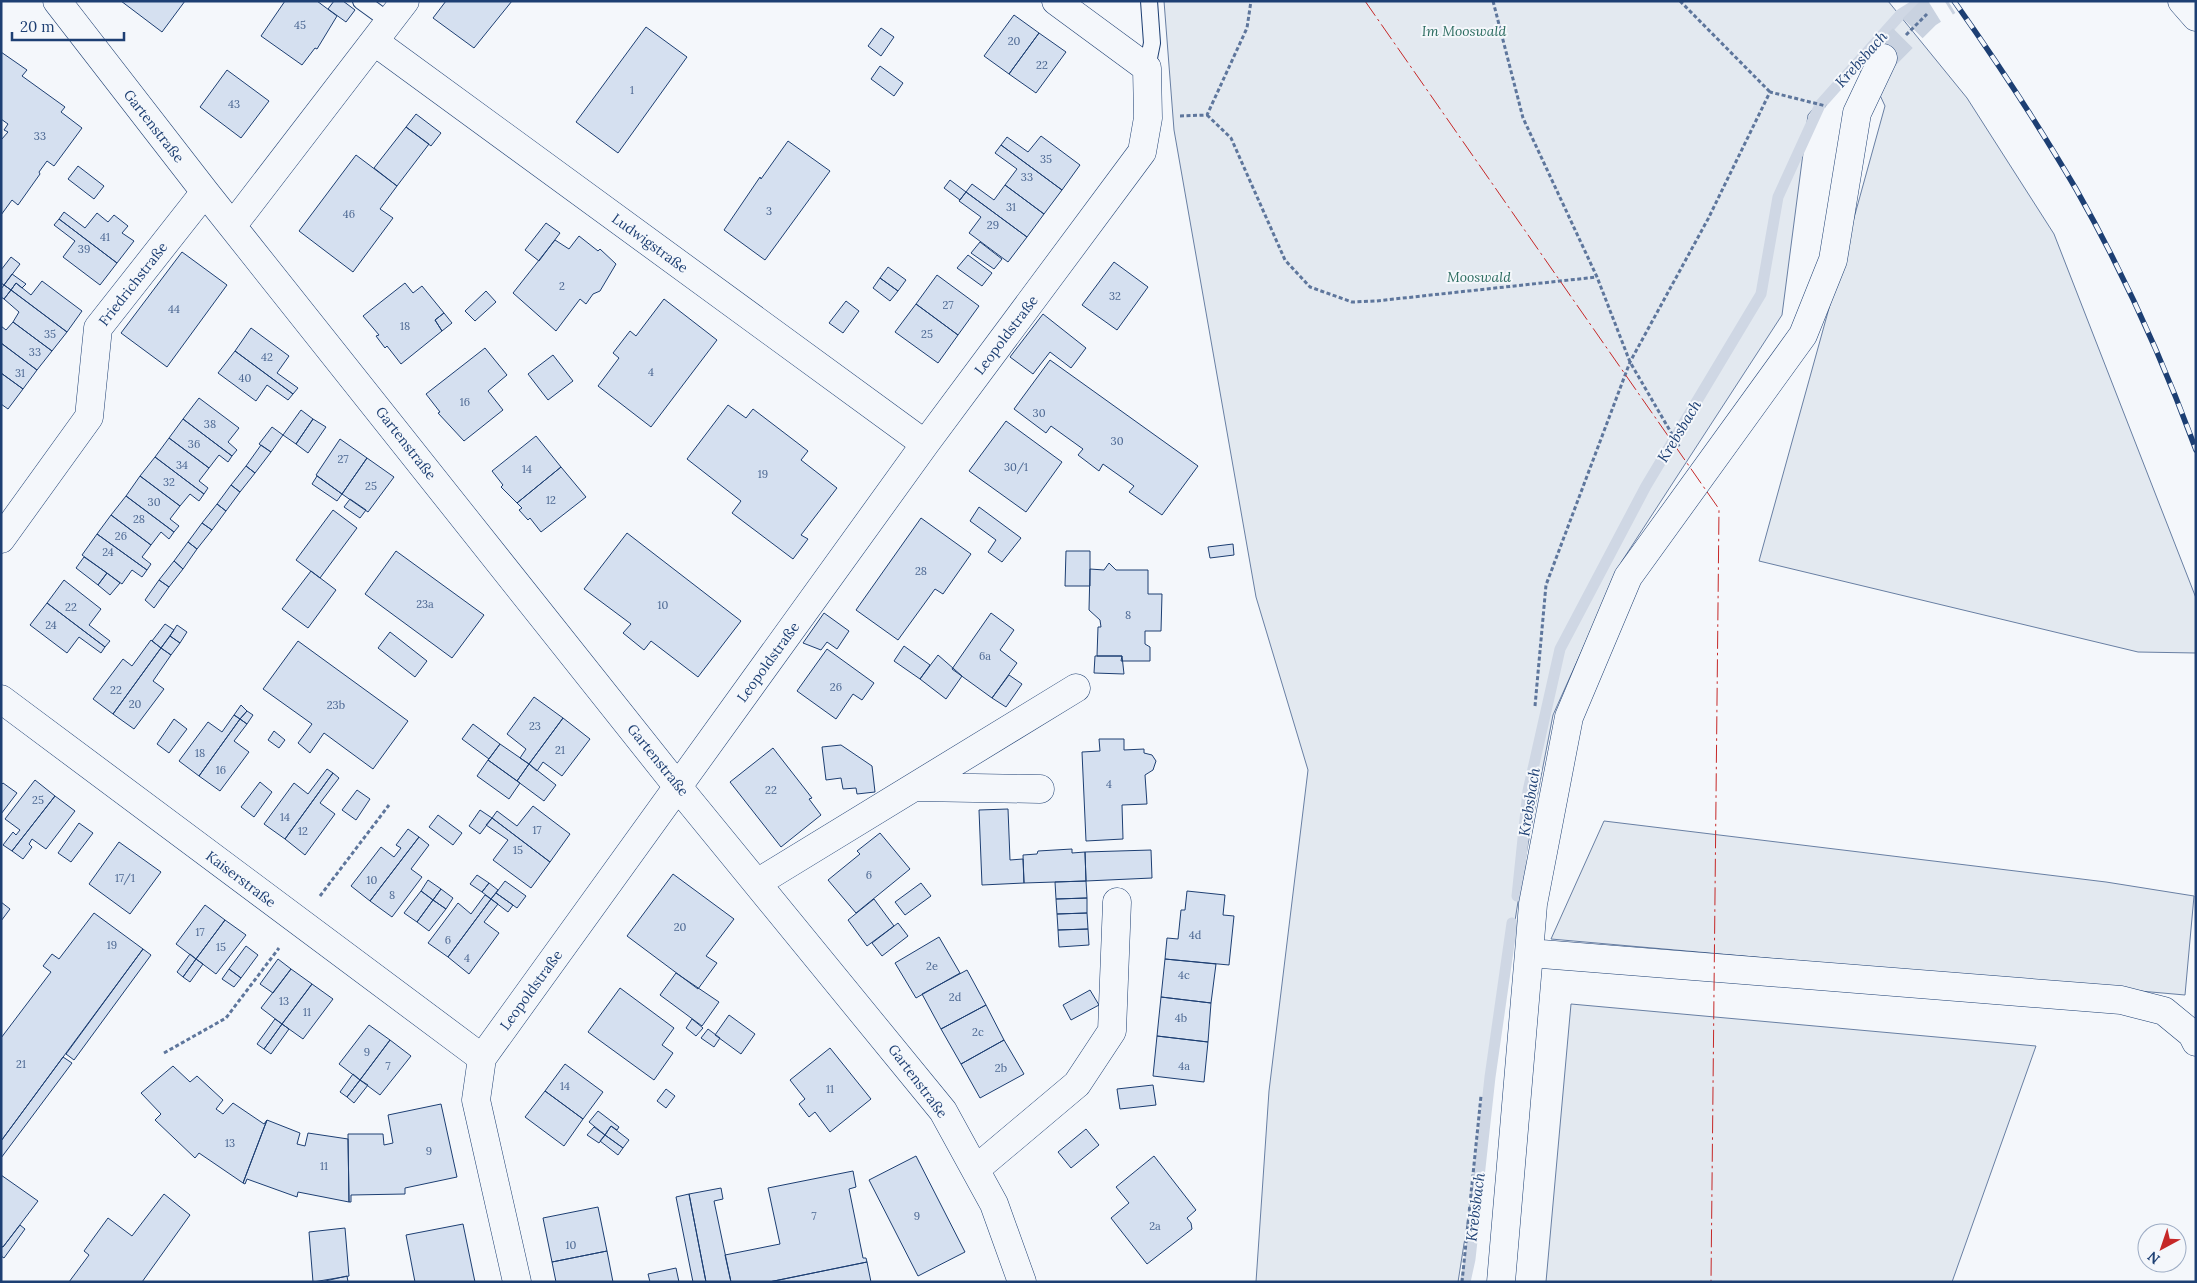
<svg xmlns="http://www.w3.org/2000/svg" width="2197" height="1283" font-family="Lora,serif">
<rect width="100%" height="100%" fill="#f4f7fb"/>
<path fill="#e3e9f0" stroke="#687fa3" d="M1164,1H1888L1967,98L2054,234L2196,598V653L2138,652L1759,561L1885,106L1872,78L1850,65L1808,115L1782,315L1622,561L1553,715L1523,870L1458,1282H1256L1269,1091L1308,770L1256,597L1174,130Z
M1604,821L2106,882L2194,896L2185,995L1551,939Z
M1571,1004L2036,1046L1952,1282H1546Z"/>
<g fill="none" stroke-linecap="round" stroke-linejoin="round">
<path stroke="#cfd7e4" stroke-width="11" d="M1517,896L1528,791L1560,649L1646,486L1761,294L1778,197L1820,105L1901,14L1917,4
M1465,1282L1470,1259L1490,1077L1512,923"/>
</g>
<path fill="#d5e0f0" stroke="#1d3f73" d="M121,1H185L162,32Z
M285,1H317L337,16L317,49L315,48L302,65L261,36Z
M334,1H343L355,10L346,22L328,9Z
M446,1H512L474,48L433,18Z
M1014,15L1039,33L1009,74L984,56Z
M646,27L687,57L618,153L576,122Z
M881,28L894,37L881,56L868,46Z
M1039,33L1066,52L1036,93L1009,74Z
M1,52L27,70L22,76L65,107L61,112L82,128L54,166L47,161L39,172L40,174L18,205L12,200L1,215V140L8,132L4,130L8,124L1,119Z
M880,66L903,83L894,96L871,79Z
M227,70L269,101L241,138L200,107Z
M416,114L441,133L431,146L406,127Z
M406,127L429,144L397,186L374,168Z
M1041,136L1080,165L1062,190L1001,145L1007,137L1028,152Z
M788,141L830,171L765,260L724,230L760,177L761,179Z
M1001,145L1062,190L1044,214L1005,185L1017,169L995,153Z
M356,155L397,186L380,209L393,218L353,272L299,231Z
M78,166L104,186L94,199L68,179Z
M950,180L966,192L960,200L944,188Z
M972,184L994,200L1005,185L1044,214L1027,237L966,192Z
M966,192L1027,237L1008,262L969,233L981,217L959,201Z
M64,212L85,228L97,213L108,222L114,215L128,226L122,233L134,241L117,263L59,219Z
M59,219L117,263L100,285L63,257L75,241L54,225Z
M546,223L560,233L539,261L525,250Z
M579,236L598,251L600,249L616,264L600,291L593,294L586,304L580,299L556,331L513,293L555,240L569,249Z
M980,242L1002,259L994,269L971,253Z
M182,252L227,285L167,367L121,333Z
M968,255L992,273L982,286L957,268Z
M11,257L20,264L4,285L1,283V270Z
M1114,262L1148,287L1117,330L1082,305Z
M888,267L906,280L898,291L880,278Z
M12,274L26,284L22,288L16,283L11,290L4,285Z
M937,275L979,306L958,335L916,304Z
M880,278L898,291L890,301L873,288Z
M42,281L82,311L67,332L11,290L16,283L31,295Z
M405,283L413,293L422,286L444,313L435,320L442,331L401,364L387,346L385,348L376,336L379,335L363,316Z
M4,285L11,290L4,299L1,297V289Z
M11,290L67,332L52,351L13,322L19,312L4,299Z
M486,291L496,302L475,321L465,311Z
M664,299L717,340L651,427L598,386L619,358L613,353L630,331L636,336Z
M846,301L859,311L843,333L829,323Z
M916,304L958,335L938,363L895,332Z
M444,313L452,323L442,331L435,320Z
M1043,314L1086,348L1071,368L1050,352L1033,374L1010,357Z
M13,322L52,351L37,370L1,343V326L6,330Z
M251,328L289,356L277,373L298,388L293,394L235,351Z
M1,343L37,370L23,389L1,373Z
M485,348L507,375L488,391L503,410L464,441L438,413L440,412L426,394Z
M235,351L293,394L288,400L267,385L256,401L218,373Z
M553,355L573,381L548,400L528,374Z
M1050,360L1198,466L1162,515L1129,492L1134,486L1103,464L1099,471L1078,455L1083,449L1051,426L1046,433L1014,409Z
M1,373L23,389L8,409L1,404Z
M199,398L239,428L228,442L237,450L232,456L183,419Z
M728,405L746,418L753,409L808,451L801,460L837,488L801,535L808,539L793,559L732,513L741,501L687,459Z
M301,410L313,419L296,444L283,435Z
M183,419L232,456L228,462L219,455L209,468L169,438Z
M313,419L326,427L308,453L296,444Z
M1006,421L1062,462L1026,512L969,471Z
M272,427L283,435L271,452L259,444Z
M536,436L561,467L517,503L501,487L503,485L492,471Z
M169,438L209,468L199,481L208,488L204,494L155,457Z
M340,439L367,458L342,494L316,475Z
M261,445L271,452L255,473L246,466Z
M155,457L204,494L199,501L190,494L180,506L140,476Z
M367,458L394,477L368,512L342,494Z
M246,466L255,473L240,492L231,485Z
M561,467L586,497L541,532L530,518L528,520L519,510L522,508L517,503Z
M140,476L180,506L170,519L179,526L174,532L126,496Z
M317,476L342,494L337,501L312,484Z
M231,485L240,492L226,511L217,504Z
M126,496L174,532L169,539L161,532L151,545L111,515Z
M350,499L366,510L360,518L344,507Z
M217,504L226,511L212,530L202,523Z
M979,507L1021,538L1002,562L988,552L996,540L970,521Z
M333,510L357,528L320,578L296,560Z
M111,515L151,545L142,557L151,564L147,570L97,534Z
M921,518L971,554L943,594L935,589L898,640L856,610Z
M202,523L212,530L197,549L188,542Z
M627,533L741,621L698,677L651,641L644,650L623,633L631,624L584,589Z
M97,534L147,570L142,577L132,570L122,584L82,555Z
M188,542L197,549L183,569L174,561Z
M1233,544L1234,555L1210,558L1208,547Z
M396,551L484,615L452,658L365,594Z
M1066,551H1090V586H1065Z
M84,557L107,573L98,585L76,568Z
M174,561L183,569L169,587L159,580Z
M1109,563L1116,570H1148V594H1162L1161,631H1145V644L1150,647V661H1121L1122,656H1097L1098,627H1101L1100,620L1089,610L1090,569L1104,570Z
M311,571L336,590L308,628L282,609Z
M107,573L120,583L110,595L98,585Z
M64,580L101,609L89,625L110,641L105,647L47,603Z
M159,580L169,587L154,608L145,600Z
M47,603L105,647L101,653L79,637L67,653L30,625Z
M824,613L849,631L837,649L827,642L821,650L803,643Z
M991,613L1014,630L1000,650L1017,663L992,698L952,669Z
M165,624L174,630L161,648L152,641Z
M177,625L187,632L180,643L170,636Z
M390,632L427,661L415,677L378,648Z
M170,636L180,643L171,655L161,648Z
M151,640L161,648L113,714L93,699L123,659L132,666Z
M298,641L408,721L373,769L324,733L310,753L298,743L312,724L263,689Z
M904,646L930,665L920,679L894,661Z
M161,648L171,655L153,681L164,689L134,729L113,714Z
M827,649L874,683L862,700L853,694L836,719L797,691Z
M938,655L962,676L946,699L920,679Z
M1095,656H1122L1124,674L1094,673Z
M1009,675L1022,684L1006,707L992,698Z
M534,697L563,718L529,764L520,758L526,749L507,734Z
M241,705L247,711L240,719L234,715Z
M247,711L253,715L247,724L240,719Z
M234,715L240,719L199,776L179,761L208,722L222,732Z
M563,718L590,739L562,776L543,762L537,771L529,764Z
M174,719L187,729L169,753L157,744Z
M240,719L247,724L234,741L249,752L220,791L199,776Z
M473,724L500,744L489,759L462,739Z
M274,731L285,740L279,748L268,740Z
M1099,739H1124V750L1144,749V753L1152,755L1156,761L1153,770L1145,775L1147,804L1122,805L1123,839L1086,841L1082,752L1100,751Z
M500,744L529,764L517,781L488,760Z
M841,745L872,766L875,792L857,794L856,788L843,789L841,778L826,780L822,747Z
M773,748L812,798L809,799L821,815L781,847L730,782Z
M488,760L520,783L509,799L477,776Z
M529,764L556,785L544,801L517,781Z
M327,769L333,773L285,839L264,824L294,783L308,794Z
M333,773L339,778L320,803L335,814L305,855L285,839Z
M35,780L55,796L12,851L3,845L13,832L16,835L20,830L5,819Z
M260,782L272,792L254,817L241,807Z
M3,783L17,793L1,814V785Z
M357,790L370,799L356,820L342,810Z
M55,796L75,811L46,849L32,839L29,844L32,847L23,859L12,851Z
M533,806L570,834L550,862L492,818L497,811L517,826Z
M1008,809L1010,860L1023,859L1024,883L982,885L979,810Z
M480,810L492,818L480,834L469,826Z
M438,815L462,833L453,845L429,827Z
M492,818L550,862L531,888L493,860L508,840L486,825Z
M79,823L93,833L71,862L58,853Z
M408,829L419,837L370,901L351,886L381,847L394,857L401,848L396,845Z
M880,833L910,869L856,913L828,880L860,854L857,851Z
M419,837L429,845L411,869L422,877L392,917L370,901Z
M119,842L161,872L130,914L89,884Z
M1072,849V853L1085,852L1086,881L1024,883L1023,855L1037,854L1038,851Z
M1151,850L1152,878L1086,881L1085,852Z
M673,874L734,919L706,956L717,963L698,989L627,936Z
M477,875L489,883L482,892L470,884Z
M428,880L441,889L433,900L421,891Z
M505,881L526,896L517,908L496,893Z
M1086,881L1087,898L1056,899L1055,882Z
M489,883L498,890L491,899L482,892Z
M921,883L931,896L905,915L895,902Z
M441,889L453,898L446,909L433,900Z
M421,891L433,900L417,922L404,913Z
M1187,891L1225,895L1223,915L1234,916L1229,965L1165,959L1167,938L1178,939L1181,910H1185Z
M496,893L513,905L508,912L491,899Z
M485,895L491,899L448,957L428,943L458,903L471,914Z
M1087,898V913L1057,914L1056,899Z
M491,899L498,904L484,922L499,933L469,974L448,957Z
M874,899L894,926L867,946L848,920Z
M433,900L446,909L429,931L417,922Z
M1,902L10,909L1,921Z
M205,905L225,920L196,959L176,944Z
M94,913L143,949L1,1141V1038L51,972L43,966L52,954L59,959Z
M1087,913L1088,929L1058,930L1057,914Z
M225,920L246,935L216,974L196,959Z
M898,923L908,936L882,956L872,943Z
M1088,929L1089,945L1059,947L1058,930Z
M939,937L960,973L916,998L895,963Z
M246,946L258,955L241,978L229,969Z
M143,949L151,955L74,1060L66,1054Z
M190,954L196,959L183,977L177,972Z
M196,959L203,964L190,982L183,977Z
M278,959L291,969L273,993L260,984Z
M1165,959L1216,964L1211,1003L1161,997Z
M229,969L241,978L234,987L222,979Z
M291,969L312,984L282,1024L261,1008Z
M967,970L986,1005L941,1029L922,994Z
M676,973L719,1002L702,1026L660,995Z
M312,984L333,999L303,1039L282,1024Z
M620,988L674,1028L662,1045L673,1053L654,1080L588,1032Z
M1090,990L1099,1005L1071,1020L1063,1005Z
M1161,997L1211,1003L1208,1042L1157,1036Z
M986,1005L1004,1040L961,1064L941,1029Z
M729,1015L755,1034L741,1054L715,1035Z
M275,1019L282,1024L264,1049L257,1044Z
M692,1019L703,1028L696,1036L686,1028Z
M282,1024L289,1029L271,1054L264,1049Z
M369,1025L390,1040L360,1080L339,1064Z
M708,1029L720,1038L714,1047L701,1038Z
M1157,1036L1208,1042L1204,1082L1153,1076Z
M390,1040L411,1056L380,1095L360,1080Z
M1004,1040L1024,1074L980,1098L961,1064Z
M830,1048L871,1099L830,1132L815,1112L809,1117L799,1104L805,1099L790,1080Z
M63,1057L72,1063L1,1158V1141Z
M565,1064L603,1092L583,1119L545,1091Z
M173,1066L190,1082L197,1076L223,1100L216,1109L223,1114L233,1103L264,1124L267,1120L243,1183L199,1153L195,1158L155,1120L161,1114L141,1093Z
M353,1074L360,1080L347,1097L340,1092Z
M360,1080L368,1085L354,1103L347,1097Z
M1153,1085L1156,1105L1120,1109L1117,1089Z
M666,1089L675,1096L666,1108L657,1101Z
M545,1091L583,1119L564,1146L525,1117Z
M441,1104L457,1177L405,1188V1194L351,1195V1202H349L348,1134H383L384,1145L393,1143L388,1115Z
M598,1111L619,1127L617,1130L611,1126L605,1135L589,1122Z
M267,1120L300,1133L297,1144L305,1146L308,1133L348,1139L349,1202L298,1192L297,1197L247,1179L245,1184L243,1183Z
M611,1126L629,1140L623,1148L605,1135Z
M594,1127L605,1135L599,1143L587,1135Z
M1086,1129L1099,1145L1071,1168L1058,1152Z
M605,1135L623,1148L618,1155L600,1141Z
M916,1156L965,1252L918,1276L869,1180Z
M1154,1156L1196,1210L1187,1218L1191,1223L1192,1229L1147,1264L1111,1218L1129,1203L1116,1187Z
M853,1171L856,1187L849,1189L863,1258H866L867,1262L769,1282H731L725,1255L780,1244L768,1188Z
M1,1175L38,1201L3,1247L1,1246Z
M721,1188L723,1199L714,1201L731,1282H706L689,1194Z
M164,1194L190,1215L142,1282H69L89,1255L84,1251L108,1218L132,1236Z
M689,1194L706,1282H693L676,1197Z
M598,1207L607,1251L552,1262L543,1218Z
M463,1224L475,1282H415L406,1235Z
M20,1225L25,1229L4,1258L1,1256V1246L3,1247Z
M345,1228L349,1276L313,1282L309,1232Z
M607,1251L613,1282H556L552,1262Z
M867,1262L871,1282H769Z
M676,1268L679,1282H650L648,1274Z
M347,1276L348,1282H321Z"/>
<g fill="none" stroke-linecap="round" stroke-linejoin="round">
<path stroke="#c9d2e0" stroke-width="28" stroke-dasharray="28 14" stroke-linecap="butt" d="M1883,58L1927,14L1948,1"/>
<g stroke="#1d3f73" stroke-width="18">
<path id="lane" d="M361,1L390,22
M1147,68L1152,43L1149,1"/>
</g>
<g stroke="#1d3f73" stroke-width="29">
<path id="street" d="M57,1L205,192L678,787L943,1111L994,1204L1022,1282
M375,42L925,444
M1883,58L1857,113L1833,260L1803,335L1628,577L1569,717L1533,904L1529,953L2121,1000L2164,1011L2192,1034L2196,1042
M233,225L405,1
M1,539L89,417L98,328L205,192
M1,699L482,1058
M915,787L1040,789
M757,883L1076,688
M976,1169L1077,1084L1112,1031L1117,902
M517,1282L476,1100L482,1058L925,444L1142,152L1148,118L1147,68L1056,1
M1501,1282L1529,953"/>
</g>
<g stroke="#1d3f73" stroke-width="29">
<path id="primary" d="M2182,1L2196,17"/>
</g>
<path stroke="#5e769c" stroke-width="3" stroke-dasharray="4 2.5" stroke-linecap="butt" d="M1493,1L1523,118L1597,277L1630,362L1680,448
M1680,1L1770,92
M1906,35L1927,14
M1207,115L1231,138L1285,260L1310,287L1352,302L1376,301L1597,277
M1180,116L1207,115L1247,28L1251,1
M1535,706L1546,585L1630,362L1708,219L1770,92L1826,106
M320,896L389,805
M164,1053L226,1018L279,948
M1462,1282L1481,1096"/>
<use href="#lane" stroke="#f4f7fb" stroke-width="16"/>
<use href="#street" stroke="#f4f7fb" stroke-width="28"/>
<use href="#primary" stroke="#f4f7fb" stroke-width="28"/>
<g stroke="#1d3f73" stroke-width="5.5">
<path id="rail" d="M1954,1C1997,62 2038,124 2076,189C2123,272 2163,360 2196,450"/>
</g>
<use href="#rail" stroke="#f4f7fb" stroke-width="4" stroke-dasharray="11" stroke-linecap="butt"/>
<path stroke="#c62828" stroke-width="1" stroke-dasharray="18 4 2.5 4" stroke-linecap="butt" d="M1365,1L1719,509L1711,1282"/>
</g>
<g text-anchor="middle" dominant-baseline="central" stroke-width="4" stroke-linejoin="round" paint-order="stroke">
<g font-size="11" fill="#4b6792">
<text x="300" y="25">45</text>
<text x="1014" y="41">20</text>
<text x="1042" y="65">22</text>
<text x="632" y="90">1</text>
<text x="234" y="104">43</text>
<text x="40" y="136">33</text>
<text x="1046" y="159">35</text>
<text x="1027" y="177">33</text>
<text x="1011" y="207">31</text>
<text x="769" y="211">3</text>
<text x="349" y="214">46</text>
<text x="993" y="225">29</text>
<text x="105" y="237">41</text>
<text x="84" y="249">39</text>
<text x="562" y="286">2</text>
<text x="1115" y="296">32</text>
<text x="948" y="305">27</text>
<text x="174" y="309">44</text>
<text x="405" y="326">18</text>
<text x="50" y="334">35</text>
<text x="927" y="334">25</text>
<text x="35" y="352">33</text>
<text x="267" y="357">42</text>
<text x="651" y="372">4</text>
<text x="20" y="373">31</text>
<text x="245" y="378">40</text>
<text x="465" y="402">16</text>
<text x="1039" y="413">30</text>
<text x="210" y="424">38</text>
<text x="1117" y="441">30</text>
<text x="194" y="444">36</text>
<text x="343" y="459">27</text>
<text x="182" y="465">34</text>
<text x="1016" y="467">30/1</text>
<text x="527" y="469">14</text>
<text x="763" y="474">19</text>
<text x="169" y="482">32</text>
<text x="371" y="486">25</text>
<text x="551" y="500">12</text>
<text x="154" y="502">30</text>
<text x="139" y="519">28</text>
<text x="121" y="536">26</text>
<text x="108" y="552">24</text>
<text x="921" y="571">28</text>
<text x="425" y="604">23a</text>
<text x="663" y="605">10</text>
<text x="71" y="607">22</text>
<text x="1128" y="615">8</text>
<text x="51" y="625">24</text>
<text x="985" y="656">6a</text>
<text x="836" y="687">26</text>
<text x="116" y="690">22</text>
<text x="135" y="704">20</text>
<text x="336" y="705">23b</text>
<text x="535" y="726">23</text>
<text x="560" y="750">21</text>
<text x="200" y="753">18</text>
<text x="221" y="770">16</text>
<text x="1109" y="784">4</text>
<text x="771" y="790">22</text>
<text x="38" y="800">25</text>
<text x="285" y="817">14</text>
<text x="537" y="830">17</text>
<text x="303" y="831">12</text>
<text x="518" y="850">15</text>
<text x="869" y="875">6</text>
<text x="125" y="878">17/1</text>
<text x="372" y="880">10</text>
<text x="392" y="895">8</text>
<text x="680" y="927">20</text>
<text x="200" y="932">17</text>
<text x="1195" y="935">4d</text>
<text x="448" y="940">6</text>
<text x="112" y="945">19</text>
<text x="221" y="947">15</text>
<text x="467" y="958">4</text>
<text x="932" y="966">2e</text>
<text x="1184" y="975">4c</text>
<text x="955" y="997">2d</text>
<text x="284" y="1001">13</text>
<text x="307" y="1012">11</text>
<text x="1181" y="1018">4b</text>
<text x="978" y="1032">2c</text>
<text x="367" y="1052">9</text>
<text x="21" y="1064">21</text>
<text x="388" y="1066">7</text>
<text x="1184" y="1066">4a</text>
<text x="1001" y="1068">2b</text>
<text x="565" y="1086">14</text>
<text x="830" y="1089">11</text>
<text x="230" y="1143">13</text>
<text x="429" y="1151">9</text>
<text x="324" y="1166">11</text>
<text x="814" y="1216">7</text>
<text x="917" y="1216">9</text>
<text x="1155" y="1226">2a</text>
<text x="571" y="1245">10</text>
</g>
<g font-size="14" font-style="italic" fill="#2c6c60" stroke="#f4f7fb">
<text x="1464" y="31">Im Mooswald</text>
<text x="1479" y="277">Mooswald</text>
</g>
<g font-size="14" fill="#1d3f73" stroke="#f4f7fb">
<text transform="translate(154 126) rotate(52)">Gartenstraße</text>
<text transform="translate(650 243) rotate(36)">Ludwigstraße</text>
<text transform="translate(133 284) rotate(-52)">Friedrichstraße</text>
<text transform="translate(1006 335) rotate(-53)">Leopoldstraße</text>
<text transform="translate(406 443) rotate(52)">Gartenstraße</text>
<text transform="translate(768 662) rotate(-54)">Leopoldstraße</text>
<text transform="translate(658 760) rotate(51)">Gartenstraße</text>
<text transform="translate(241 879) rotate(37)">Kaiserstraße</text>
<text transform="translate(531 990) rotate(-54)">Leopoldstraße</text>
<text transform="translate(918 1081) rotate(53)">Gartenstraße</text>
</g>
<g font-size="15" font-style="italic" fill="#1d3f73" stroke="#f4f7fb">
<text transform="translate(1861 59) rotate(-48)">Krebsbach</text>
<text transform="translate(1679 431) rotate(-59)">Krebsbach</text>
<text transform="translate(1529 802) rotate(-81)">Krebsbach</text>
<text transform="translate(1475 1207) rotate(-83)">Krebsbach</text>
</g>
</g>
<rect width="2197" height="1283" fill="none" stroke="#1d3f73" stroke-width="5"/>
<g transform="translate(2162 1248) rotate(220)"><circle r="24" fill="#f4f7fb" stroke="#9eadc5"/>
<path d="M0-4L9 19L0 12L-9 19Z" fill="#c62828"/>
<text y="-8" font-size="14" font-weight="bold" text-anchor="middle" fill="#1d3f73">N</text>
</g>
<path d="M12 32v8h112v-8" fill="none" stroke="#1d3f73" stroke-width="2.5"/>
<text x="20" y="32" font-size="15" fill="#1d3f73" stroke="#f4f7fb" stroke-width="4" paint-order="stroke">20 m</text>
</svg>
